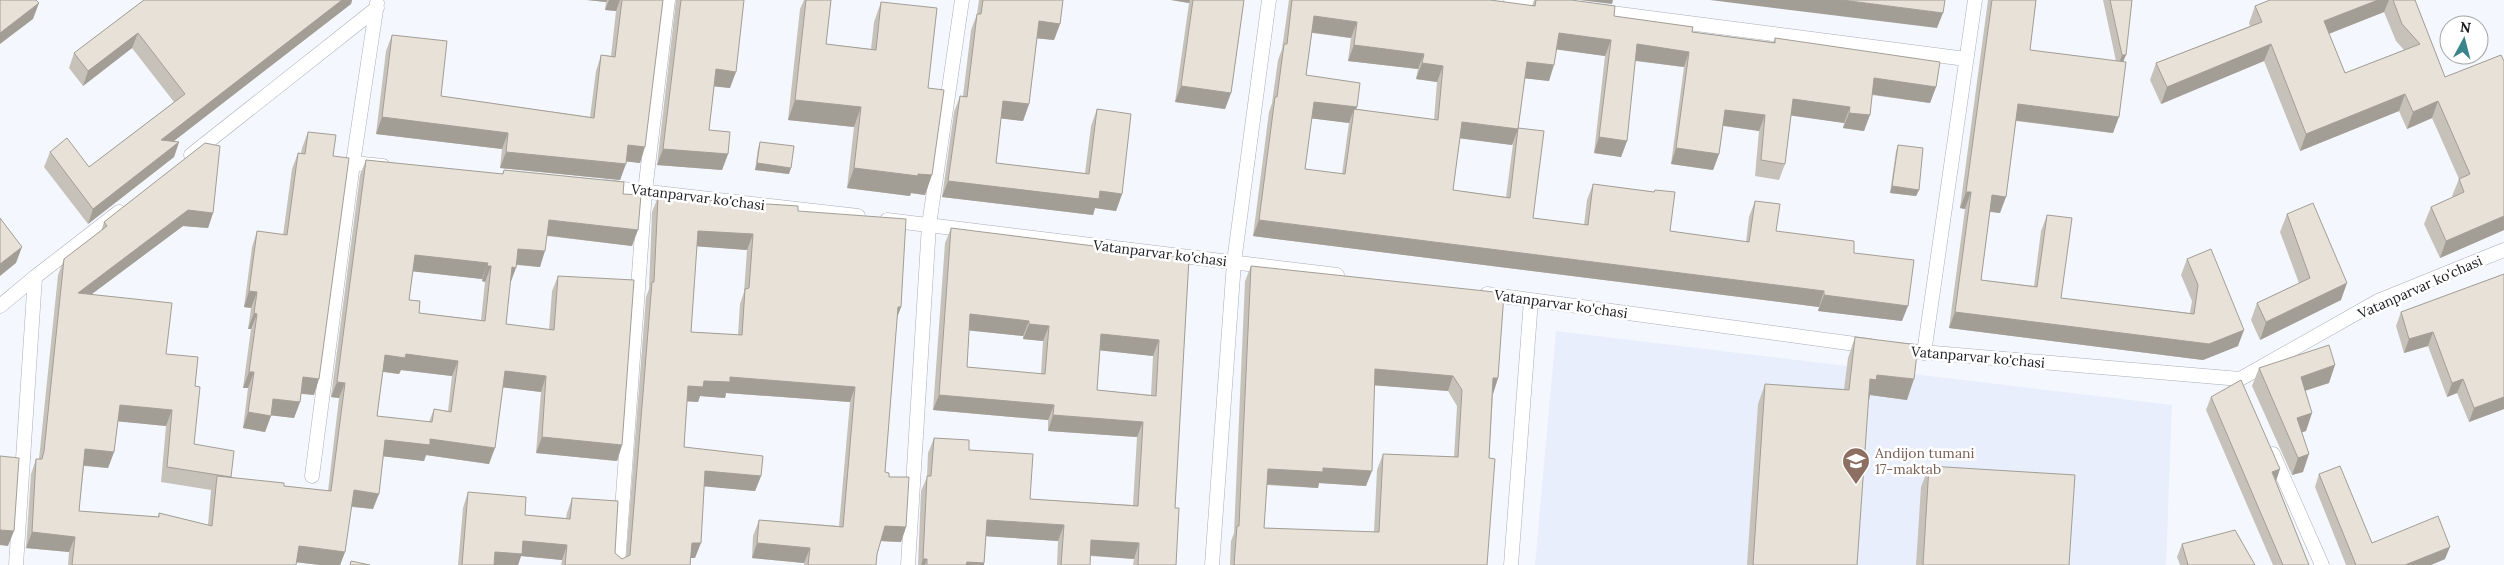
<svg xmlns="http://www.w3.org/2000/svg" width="2504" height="565" font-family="Lora,serif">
<rect width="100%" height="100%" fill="#f4f7fd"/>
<path fill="#e8eefc" d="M1556,331L2172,405L2166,565H1535Z"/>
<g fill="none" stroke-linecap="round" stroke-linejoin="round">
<g stroke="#a9adb7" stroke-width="15">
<path id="lane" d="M1511,0L1550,5
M1596,11L1966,59
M191,155L377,8
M353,163L383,166
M606,187L858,216
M887,220L1337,275
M1487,294L1870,346
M0,306L35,277
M1899,350L2240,379L2378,301L2504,250
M1924,353L1975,0
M2273,454L2322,565
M312,476L353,163L377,3
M16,565L35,277L119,212
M618,565L645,191L668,0
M908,565L929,225L962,0
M1212,565L1234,262L1269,0
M1511,565L1531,300"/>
</g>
<use href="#lane" stroke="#fff" stroke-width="14"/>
</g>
<path fill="#c7c2b9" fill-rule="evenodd" d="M144,0H352L351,4L173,141L179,142L174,157L88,224L44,167L50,152L89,167L174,102L132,48L83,86L69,68L74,53Z
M587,0H663L640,163L626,161L620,180L500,168L502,149L376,134L386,51L392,35L441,96L590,117L596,71L601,55L611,56L616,11L605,10L606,2Z
M676,0H744L730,88L714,86L709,130L728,154L722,170L657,165Z
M804,0H831L826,44L871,49L874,22L881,2L928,88L925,195L911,193L910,196L847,188L854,127L788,120L800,9Z
M979,0H1063L1060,24L1054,40L1037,38L1029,104L1023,121L1001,118L996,163L1085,173L1091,126L1097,109L1122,194L1116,211L1095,208L1093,215L942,197L954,112L960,96H963L971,30L977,14Z
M1171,0H1244L1231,93L1225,109L1175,102L1189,3Z
M1289,0H1490L1532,6L1534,0H1571L1614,16L1692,32L1773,42L1775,38L1936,87L1930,103L1872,95L1864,131L1843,128L1844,123L1791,115L1785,164L1779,180L1755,176L1759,131L1723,126L1719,154L1713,170L1671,164L1684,67L1635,61L1627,141L1621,157L1594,153L1605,56L1557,49L1549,81L1525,78L1518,129L1533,218L1584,225L1587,200L1593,184L1654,192L1655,190L1670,231L1746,242L1749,217L1755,201L1776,231L1854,253L1902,321L1818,311L1819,307L1253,236L1269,112L1272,103L1278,60L1282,49ZM1312,33L1351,38L1348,61L1418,69L1416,79L1437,82L1434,120L1356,109L1306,75ZM1311,118L1349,123L1342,174L1305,169ZM1460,138L1512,145L1513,144L1506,197L1453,190Z
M1988,0H2036L2030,50L2116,61L2103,0H2132L2113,133L2016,121L2000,213L1990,212L1981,280L2034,286L2041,231L2047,215L2061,298L2190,313L2192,301L2181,275L2187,259L2238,346L2203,360L1949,328L1965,209L1960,208Z
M2270,0H2415L2504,230L2440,258L2424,224L2431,207L2453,197L2452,196L2459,179L2432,118L2407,129L2399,111L2300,151L2264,61L2161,104L2150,80L2156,63L2250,26L2249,23L2255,6ZM2384,12L2396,41L2404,50L2345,73L2329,34Z
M308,132L333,156L314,395L301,394L300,402L294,418L271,415L265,432L243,428L248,388H243L251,329H248L251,308L244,307L252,247L257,231L283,235L292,169L298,153H301L302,148Z
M760,142L789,174L755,170L758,148Z
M1898,145L1919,190L1916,196L1890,193L1896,151Z
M366,160L502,174L504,170L623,194L632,246L547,236L540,267L516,265L510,284L506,324L549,330L552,291L558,276L622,445L617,461L536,453L541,392L503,387L489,464L426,455L424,461L383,456L373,509L351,507L345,552L340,565H320L296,562V565H68L69,552L26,548L31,474L36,459H39L58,275L64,259L101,231L104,222L213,213L208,228L183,226L91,294L166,354L195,386L194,444L231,477L284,486L328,491L339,398L331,397L360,175ZM413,271L482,279V281L485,282L481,320L419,313L409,300ZM401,370L452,376L448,411L434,409L429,422L377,416L383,372L399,374ZM118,421L166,426L161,482L211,490L208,525L159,513L158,517L79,511L84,466L108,468L114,452Z
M658,197L798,211L901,307L897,318L885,472L889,477L906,527L901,542L881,541L877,554L876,565H804V563L752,558L753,536L759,520L839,526L850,402L726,393L725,398L700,396L698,402L687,401L684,447L761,476L755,491L704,486L695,558H691L690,565H561L562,560L521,556L518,565H458L463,508L468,492L525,515L566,518L567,513L572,498L615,553L622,559L626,557L646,297L649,289L652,212ZM697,246L747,250L744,292L740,304L738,335L691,332Z
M2287,214L2341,300L2260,340L2251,320L2257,303L2299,283L2280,232Z
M951,228L1189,258L1175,508L1176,565H1133L1134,559L1090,556V565H1057L1058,541L986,536L984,565H918L921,491L927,477L928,453L934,438L969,450L1030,499L1133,505L1137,437L1048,431V420L933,410L945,243ZM969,330L1023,336V339L1043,341L1041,374L967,367ZM1100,350L1153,356L1151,395L1097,390Z
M1251,266L1498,378L1493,394L1489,458L1487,565H1230L1231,541L1234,533L1245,281ZM1375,385L1448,391L1457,406L1454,457L1383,454L1377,470L1374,532L1264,528L1267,485L1318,488L1319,483L1366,486Z
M2504,274V409L2469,422L2457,393L2447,397L2428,346L2404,353L2396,326L2401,312Z
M1855,337L1907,400L1870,395L1868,400L1857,565H1747L1758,404L1765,384L1844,389L1848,358Z
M2259,368L2329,383L2305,391L2306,431L2302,432L2303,472L2292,475L2252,386Z
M2211,397L2276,481L2309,565H2273L2206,410Z
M1929,466L2069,565H1916L1921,487Z
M2319,474L2372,543L2445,559L2431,565H2346L2315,487Z
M2182,544L2255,565H2180L2177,557Z"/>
<path fill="#a29e96" d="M342,0H352L351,4L156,155L161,140Z
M587,0H607L606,2Z
M609,0H620L616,11L605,10Z
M1171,0H1190L1189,3Z
M1579,0H1613L1612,4Z
M1710,0H1842L1943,13L1937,28Z
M2378,0H2389L2384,12L2318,38L2324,21Z
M39,3L33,19L0,44V33Z
M1314,16L1357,22L1351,38L1309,32Z
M1039,21L1060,24L1054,40L1033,38Z
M138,33L132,48L83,86L88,71Z
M1559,33L1611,40L1605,56L1553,49Z
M1637,44L1689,52L1684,67L1631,60Z
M2271,44L2264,61L2161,104L2167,87Z
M1354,45L1424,54L1418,69L1348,61Z
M2122,55H2126L2121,67L2117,68Z
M1527,62L1554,65L1549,81L1522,78Z
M1422,63L1443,66L1437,82L1416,79Z
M716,69L736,72L730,88L710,86Z
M1874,78L1936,87L1930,103L1869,94Z
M1181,86L1231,93L1225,109L1175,102Z
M2405,94L2399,111L2300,151L2306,134Z
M1793,99L1850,107L1844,123L1787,115Z
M795,100L861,107L854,127L788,120Z
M1003,101L1029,104L1023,121L997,118Z
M2438,101L2432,118L2407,129L2413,112Z
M1314,102L1357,107L1353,118L1354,109L1349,123L1308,118Z
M2018,104L2119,117L2113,133L2012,120Z
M1725,110L1765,115L1759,131L1719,125Z
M1849,113L1870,115L1864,131L1843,128Z
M382,117L508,133L502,149L376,134Z
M1462,122L1518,129L1512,145L1457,138Z
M1599,137L1627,141L1621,157L1594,153Z
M179,142L174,157L88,224L93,209Z
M628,145L645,147L640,163L622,161Z
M1676,148L1719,154L1713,170L1671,164Z
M663,149L728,154L722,170L657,165Z
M506,152L626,164L620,180L500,168Z
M757,163L791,168L789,174L755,170Z
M854,168L918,174L932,175L925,195L911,193L910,196L847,188Z
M948,181L1100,191L1122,194L1116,211L1095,208L1093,215L942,197Z
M1892,186L1919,190L1916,196L1890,193Z
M1966,192H1971L1965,209L1960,208Z
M1992,195L2006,197L2000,213L1986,211Z
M188,210L213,213L208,228L183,226L72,309L78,293Z
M2504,216V230L2440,258L2446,241Z
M549,220L638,230L632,246L543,235Z
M1259,220L1824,291L1819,307L1253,236Z
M698,231L753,234L747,250L692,246Z
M22,247L16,263L0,276V264Z
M518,249L545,251L540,267L512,264Z
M415,255L488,263L482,279L409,271Z
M487,266H491L485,282L482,281Z
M512,267L516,268L510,284Z
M2347,283L2341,300L2260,340L2266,322Z
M249,291L257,292L251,308L244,307Z
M1824,295L1908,306L1902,321L1818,311Z
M898,307H901L895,322Z
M1955,312L2244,330L2238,346L2203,360L1949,328Z
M254,313L257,314L251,329H248Z
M970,314L1029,321L1023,336L964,330Z
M1029,324L1049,326L1043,341L1023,339Z
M2433,332L2428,346L2404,353L2409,339Z
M1101,334L1159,340L1153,356L1096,350Z
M406,354L458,361L452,376L401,370L399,374L379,371L385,355Z
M2335,365L2329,383L2294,394L2301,377Z
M1375,369L1453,376L1448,391L1370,385Z
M505,371L546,376L541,392L499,387Z
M249,372H254L248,388H243Z
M1877,375L1914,379L1907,400L1870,395L1869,400L1862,399L1870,379Z
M303,377L319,379L314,395L297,393Z
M730,377L855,387L850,402L726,393L725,398L700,396L698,402L682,401L688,386L704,381Z
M1493,378H1498L1493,394Z
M2463,379L2457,393L2447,397L2452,383Z
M337,382L345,383L339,398L331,397Z
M939,395L1054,405L1048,420L933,410Z
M2504,397V409L2469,422L2474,408Z
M273,399L300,402L294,418L268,415Z
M120,405L172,410L166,426L114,421Z
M248,412L271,416L265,432L243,428Z
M2312,413L2306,431L2291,436L2297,418Z
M1053,415L1143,422L1137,437L1048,431Z
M542,437L622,445L617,461L536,453Z
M430,439L495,448L489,464L426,455L424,461L380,456L385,440Z
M85,449L114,452L108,468L80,465Z
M2309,454L2303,472L2292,475L2298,458Z
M1323,468L1372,471L1366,486L1319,483L1318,488L1262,484L1268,469Z
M2280,469L2276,481L2272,472Z
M705,471L761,476L755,491L700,486Z
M354,490L379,494L373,509L348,506Z
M987,520L1064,525L1058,541L982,536Z
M885,526L906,527L901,542L879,541Z
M0,530L14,531L8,546L0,545Z
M32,532L75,537L69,552L26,548Z
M1091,540L1139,543L1134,559L1085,555Z
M523,541L567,545L562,560L521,556L518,565H490L495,552Z
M692,543H701L695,558H686Z
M757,543L810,548L804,563L752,558Z
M299,546L345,552L340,565H320L294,562Z
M2450,547L2445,559L2431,565H2405Z
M923,559H927L925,565H921Z
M967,562L984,563V565H965Z"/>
<path fill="#e7e1d7" stroke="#a29e96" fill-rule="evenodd" d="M0,0H36L39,3L0,33Z
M144,0H342L161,140L179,142L93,209L50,152L67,138L89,167L185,94L138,33L88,71L74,53Z
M622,0H663L645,147L628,145L626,164L506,152L508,133L382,117L392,35L447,41L441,96L594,118L601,55L615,57Z
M681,0H744L736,72L716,69L709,130L730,132L728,154L663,149Z
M806,0H831L826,44L876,50L881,2L937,8L928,88L944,90L932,175L918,174V176L854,168L861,107L795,100Z
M983,0H1063L1060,24L1039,21L1029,104L1003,101L996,163L1089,174L1097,109L1131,114L1122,194L1100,191L1099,199L948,181L960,96L967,97L977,14H981Z
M1193,0H1244L1231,93L1181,86Z
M1292,0H1490L1535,6L1536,0H1571L1615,6L1614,16L1693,27L1692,32L1775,43V38L1940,62L1936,87L1874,78L1870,115L1849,113L1850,107L1793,99L1785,164L1761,160L1765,115L1725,110L1719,154L1676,148L1689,52L1637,44L1627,141L1599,137L1611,40L1559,33L1554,65L1527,62L1518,129L1462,122L1453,190L1510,198L1518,128L1544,131L1533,218L1588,225L1593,184L1654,192L1655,190L1675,192L1670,231L1749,242L1755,201L1780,204L1776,231L1854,241V253L1914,260L1908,306L1824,295V291L1259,220L1275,97H1277L1284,44H1287ZM1314,16L1357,22L1354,45L1424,54L1422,63L1443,66L1438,120L1354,109L1345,174L1305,169L1314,102L1357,107L1360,83L1306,75Z
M1842,0H1945L1943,13Z
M1992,0H2036L2030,50L2126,62L2119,117L2018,104L2006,197L1992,195L1981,280L2037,287L2047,215L2072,218L2061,298L2194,314L2198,285L2187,259L2211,249L2244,330L2209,344L1955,312L1971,192H1966Z
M2110,0H2132L2126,55H2122Z
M2270,0H2378L2324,21L2345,73L2420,44L2402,24L2393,0H2415L2445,77L2501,55L2504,61V216L2446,241L2431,207L2464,192L2459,179L2470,174L2438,101L2413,112L2405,94L2306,134L2271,44L2167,87L2156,63L2262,22L2255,6Z
M308,132L336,135L333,156L349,158L319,379L303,377L300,402L273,399L271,416L248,412L254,372H249L257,314L254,313L257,292L249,291L257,231L287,235L298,153L305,154Z
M760,142L794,146L791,168L757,163Z
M205,143L220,146L213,213L188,210L78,293L172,303L166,354L198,357L195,386L200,387L194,444L234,451L231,477L167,467L172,410L120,405L114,452L85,449L79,511L159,517V513L212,526L217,476L284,483V486L331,491L345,383L337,382L366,160L503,174L504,170L624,182L623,194L641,195L638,230L549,220L545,251L518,249L516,268L512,267L506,324L554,330L558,276L634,280L622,445L542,437L546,376L505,371L495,448L430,439V445L385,440L379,494L354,490L345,552L299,546L296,565H72L75,537L32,532L36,459H42L44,451L64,259L107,226L104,222ZM415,255L488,263L487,266H491L485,321L419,313L420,301L409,300ZM406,354L458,361L451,412L434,409L432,422L377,416L385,355L405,358Z
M1898,145L1923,148L1919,190L1892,186Z
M658,197L798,206V211L906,219L901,307H898L885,472L889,473V477H909L906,527L885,526L877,554L876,565H808L810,548L757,543L759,520L843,527L855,387L730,377V382L704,381L703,387L688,386L684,447L763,456L761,476L705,471L701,543H692L690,565H565L567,545L523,541L522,554L495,552L494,565H462L468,492L526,497L525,515L570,519L572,498L618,501L615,553L622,559L630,555L652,282H654ZM698,231L753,234L749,288L745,289L742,335L691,332Z
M2313,203L2347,283L2266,322L2257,303L2310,278L2287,214Z
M0,218L22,247L0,264Z
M951,228L1189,258L1175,508H1179L1176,565H1138L1139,543L1091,540L1090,565H1061L1064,525L987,520L984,563L967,562L966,565H927V559H923L927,476H931L934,438L969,440V450L1033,454L1030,499L1138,506L1143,422L1053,415L1054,405L939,395ZM970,314L1029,321V324L1049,326L1045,374L967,367ZM1101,334L1159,340L1156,396L1097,390Z
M1251,266L1504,293L1498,378H1493L1489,458L1495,459L1487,565H1234L1237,526H1239ZM1375,369L1453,376L1462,390L1458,457L1383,454L1379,532L1264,528L1268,469L1323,472V468L1372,471Z
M2504,274V397L2474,408L2463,379L2452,383L2433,332L2409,339L2401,312Z
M1855,337L1918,345L1914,379L1877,375L1876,380L1870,379L1857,565H1753L1765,384L1849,390Z
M2329,345L2335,365L2301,377L2312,413L2297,418L2309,454L2298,458L2259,368Z
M2241,380L2280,469L2272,472L2309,565H2283L2211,397Z
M0,456L19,458L14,531L0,530Z
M1929,466L2075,475L2069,565H1923Z
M2340,466L2372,543L2438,516L2450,547L2405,565H2356L2319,474Z
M2235,530L2255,565H2188L2182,544Z
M351,561L370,565H350Z"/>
<defs>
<g id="school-pin" transform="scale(1.4375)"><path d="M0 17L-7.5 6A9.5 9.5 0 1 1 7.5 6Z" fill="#8d6e63" stroke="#fff"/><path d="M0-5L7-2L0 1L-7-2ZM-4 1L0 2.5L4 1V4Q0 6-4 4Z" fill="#fff"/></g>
</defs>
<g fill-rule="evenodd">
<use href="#school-pin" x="1856" y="461"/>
</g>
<g text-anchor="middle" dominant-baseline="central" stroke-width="5" stroke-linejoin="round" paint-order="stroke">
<g font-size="14" fill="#1a1b1f" stroke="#fff">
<text transform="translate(698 197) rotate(7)">Vatanparvar ko'chasi</text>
<text transform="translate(1160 253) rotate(7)">Vatanparvar ko'chasi</text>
<text transform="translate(2420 287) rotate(-24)">Vatanparvar ko'chasi</text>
<text transform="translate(1561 304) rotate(8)">Vatanparvar ko'chasi</text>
<text transform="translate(1978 357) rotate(5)">Vatanparvar ko'chasi</text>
</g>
<g font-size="14" fill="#785e54" stroke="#fff" text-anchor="start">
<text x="1875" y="453">Andijon tumani<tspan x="1875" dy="16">17-maktab</tspan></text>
</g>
</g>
<g transform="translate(2464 40) rotate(7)"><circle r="24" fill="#ffffff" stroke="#a3a4a5"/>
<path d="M0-4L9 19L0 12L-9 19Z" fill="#3c848c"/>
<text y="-8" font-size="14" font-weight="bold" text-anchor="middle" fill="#1a1b1f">N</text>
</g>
</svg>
